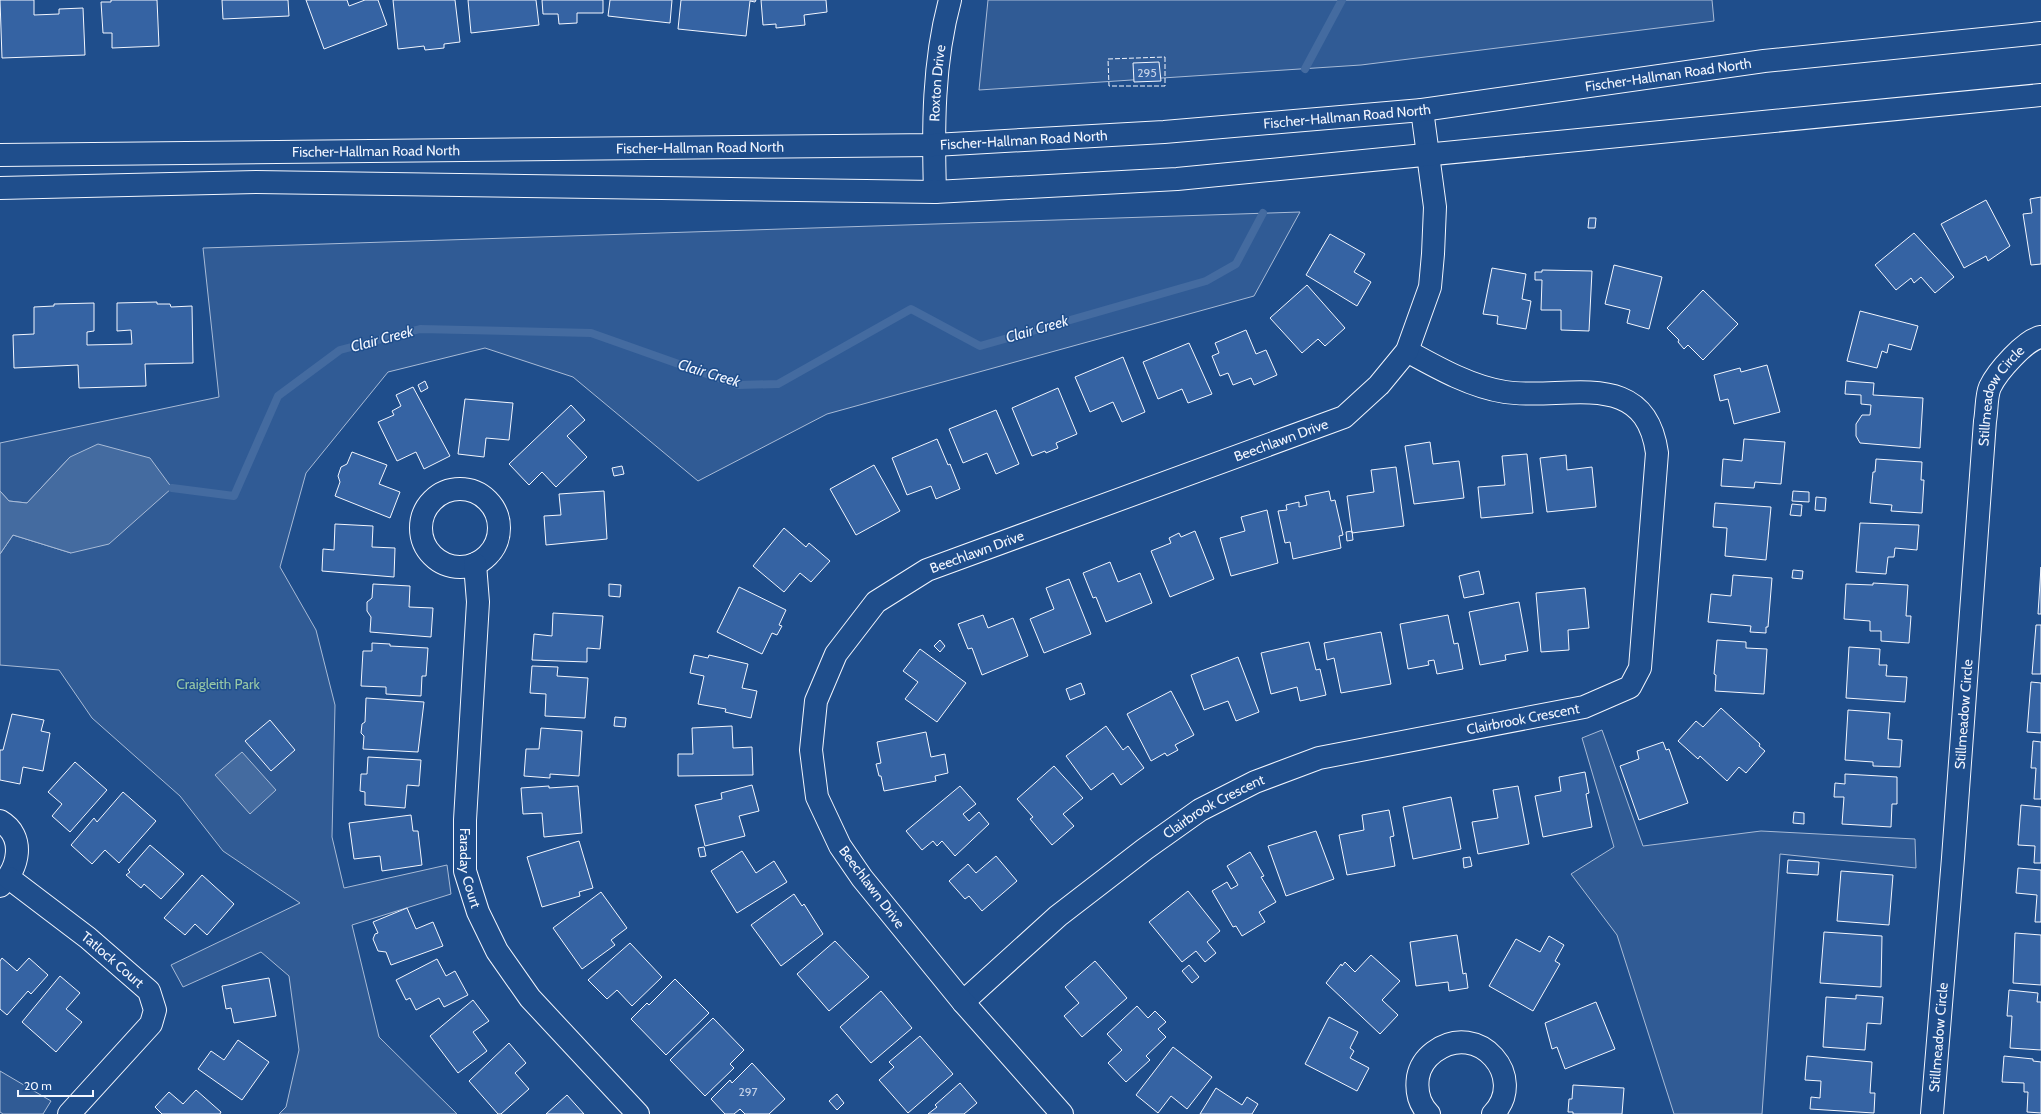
<svg xmlns="http://www.w3.org/2000/svg" width="2041" height="1114" font-family="Cabin,sans-serif">
<rect width="100%" height="100%" fill="#1f4e8c"/>
<path fill="#305b95" stroke="#a8bbd7" d="M988,0H1712L1714,21L1361,65L979,90Z
M1300,212L1254,296L827,414L698,481L573,377L485,348L388,372L306,473L280,567L316,630L335,705L332,837L344,888L447,865L451,894L352,925L379,1037L457,1114H279L286,1107L299,1050L289,976L261,952L183,987L171,965L300,903L223,851L180,796L92,718L59,670L0,665V554L13,535L71,553L70,457L27,503L9,501L0,491V443L219,397L203,248Z
M1602,730L1643,846L1761,831L1915,839L1916,868L1780,854L1762,1114H1674L1617,935L1571,874L1614,847L1582,738Z
M0,1071L51,1101L43,1114H3L0,1112Z"/>
<path fill="#446ba0" stroke="#a8bbd7" d="M98,444L150,458L172,488L109,544L71,553L13,535L0,554V491L9,501L27,503L70,457Z
M242,752L276,790L250,814L215,775Z"/>
<g fill="none" stroke-linecap="round" stroke-linejoin="round">
<path stroke="#446ba0" stroke-width="8" d="M1305,69L1342,0
M172,488L234,496L278,396L340,350L420,329L591,333L738,385L778,384L911,309L980,346L1206,281L1236,264L1263,213"/>
</g>
<path fill="#3563a3" stroke="#f2f6ff" d="M0,0H34V15L59,14V9L83,8L85,55L2,58Z
M111,0H157L159,46L112,48V33H103L101,2H111Z
M222,0H288L289,16L223,19Z
M306,0H347L349,6L365,0H378L387,25L324,49Z
M393,0H455L460,42L444,44V48L425,50L424,46L398,49Z
M468,0H536L539,25L471,33Z
M542,0H603V13H577V23L559,24L558,14H543Z
M610,0H672L670,23L608,16Z
M681,0H756L755,2L750,1L746,36L678,29Z
M761,0H826L827,12L804,15L805,25L776,28V24L763,25Z
M1159,62L1161,81L1134,82L1133,63Z
M2041,197V264L2031,265L2023,214L2032,213L2030,199Z
M1986,200L2010,246L1988,261L1986,256L1964,268L1941,224Z
M1589,218H1596L1595,228H1588Z
M1914,233L1954,277L1935,293L1921,277L1914,283L1911,278L1896,290L1875,265Z
M1330,234L1365,254L1354,272L1371,282L1357,306L1306,275Z
M1614,265L1662,277L1649,329L1627,323L1630,310L1605,304Z
M1492,268L1526,274L1522,299L1531,301L1526,329L1497,324L1498,316L1483,314Z
M1542,270L1592,271L1589,331L1561,330V310H1541L1542,280H1535V272H1542Z
M1307,285L1345,328L1325,346L1318,339L1302,353L1270,318Z
M1703,290L1738,324L1703,360L1688,345L1684,349L1678,342L1679,340L1667,328Z
M157,302V304H170L171,307L192,306L193,363L145,364L146,386L79,388L78,365L14,368L13,335L34,334V307L54,306V304L94,303V331L87,332V345L132,344L131,330L117,331V303Z
M1860,311L1918,326L1911,350L1889,344L1887,353L1882,351L1877,368L1847,361Z
M1246,330L1256,354L1266,350L1277,375L1254,385L1251,378L1233,385L1228,373L1220,376L1212,356L1219,353L1215,343Z
M1189,343L1212,394L1188,403L1182,389L1158,399L1143,362Z
M1123,357L1145,412L1122,422L1113,402L1090,412L1075,377Z
M1767,365L1780,412L1734,424L1728,399L1720,401L1714,375L1740,368L1741,372Z
M425,381L428,388L421,392L418,385Z
M1846,381L1874,383L1873,395L1923,398L1920,448L1860,443L1856,436V424L1862,415H1870L1871,405L1861,404V395L1845,394Z
M413,387L450,456L424,469L416,452L397,461L378,422L394,415L392,411L401,406L396,395Z
M1058,388L1077,434L1056,443L1058,448L1046,453L1045,451L1032,456L1012,408Z
M465,399L513,403L509,440L486,438L484,457L458,454Z
M571,405L585,420L567,436L587,457L556,487L542,472L529,485L509,464Z
M996,410L1019,464L996,474L987,453L963,463L949,429Z
M937,439L948,465L950,464L960,489L936,499L931,486L907,495L892,458Z
M1744,439L1785,442L1781,484L1755,482L1754,488L1721,486L1723,459L1742,461Z
M1430,442L1433,464L1459,461L1464,498L1414,504L1405,446Z
M352,452L387,465L379,484L400,492L390,518L335,496L340,482L338,476L341,467L347,464Z
M1527,454L1533,513L1481,518L1478,487L1505,485L1502,456Z
M1566,455L1567,470L1592,467L1596,507L1547,512L1540,458Z
M1876,459L1922,462L1921,480H1924L1922,513L1891,511L1892,505L1870,503L1873,472H1875Z
M874,465L900,511L856,535L830,489Z
M622,466L624,474L614,476L612,468Z
M1396,467L1404,526L1352,533L1347,496L1374,492L1371,470Z
M604,491L607,539L546,545L544,516L561,515L559,494Z
M1329,491L1331,501L1335,500L1343,535L1339,536L1341,548L1293,559L1290,542L1285,543L1278,511L1287,510L1286,505L1299,502V507L1307,505L1305,496Z
M1793,491L1809,492V502L1792,501Z
M1816,497L1826,498L1825,511L1815,510Z
M1715,503L1771,507L1766,560L1725,556L1727,528L1713,527Z
M1792,504L1802,505L1801,516L1790,515Z
M1267,510L1278,563L1231,576L1220,538L1245,531L1241,517Z
M1860,523L1919,525L1917,550L1895,548L1894,557H1888L1886,574L1856,572Z
M335,524L373,526L372,547L395,548L394,577L322,571L323,549L334,550Z
M784,528L806,547L809,543L830,561L811,582L800,573L784,592L753,566Z
M1195,531L1214,579L1170,597L1151,551L1171,543L1169,538L1179,533L1181,537Z
M1352,531L1353,540L1347,541L1346,532Z
M1110,562L1118,582L1140,573L1152,603L1106,622L1096,597L1093,598L1083,573Z
M2041,567V614H2038Z
M1793,570L1803,571L1802,579L1792,578Z
M1479,571L1484,594L1464,598L1459,576Z
M1733,575L1772,578L1768,627H1766V633L1750,632L1751,626L1708,622L1711,594L1731,596Z
M1069,579L1091,634L1044,653L1030,619L1054,609L1046,588Z
M1873,583L1908,585L1906,616H1911L1909,643L1881,641V631H1870V621L1844,619L1846,584L1873,585Z
M373,584L410,586L409,607L433,608L431,637L370,632L371,617L367,611V602L372,598Z
M609,584L621,585L620,597L609,596Z
M739,587L786,610L779,625L782,626L777,635L772,633L762,654L717,632Z
M1585,588L1589,628L1568,630L1569,650L1541,652L1536,593Z
M1519,602L1528,651L1505,655L1506,660L1480,665L1469,612Z
M553,613L603,616L600,649L587,648V662L532,660L534,634L552,636Z
M983,615L988,628L1013,618L1028,656L982,675L972,648L968,649L958,624Z
M1448,615L1454,644L1458,643L1463,669L1437,674L1434,660L1428,661L1429,665L1408,669L1400,624Z
M2036,625H2041V674H2032Z
M1381,632L1391,684L1341,693L1334,658L1327,660L1324,643Z
M940,640L945,646L940,652L934,646Z
M1717,640L1746,642V648L1767,649L1764,694L1715,691L1716,675L1714,674Z
M1309,642L1316,670L1320,669L1326,695L1300,701L1297,687L1271,694L1261,653Z
M372,643L390,644V646L428,648L426,676H422L421,696L386,694V687L361,686L363,651H372Z
M1849,647L1880,649L1879,665H1887L1886,676L1907,677L1905,702L1846,698Z
M920,649L966,683L937,722L905,699L918,682L903,671Z
M694,655L708,658L709,655L748,664L742,688L757,691L751,718L725,712L726,709L698,704L704,676L690,673Z
M1238,657L1259,712L1236,721L1228,701L1204,710L1191,675Z
M532,666L558,667L557,676L588,678L585,718L545,716L546,694L530,693Z
M2031,682L2041,683V733L2027,732Z
M1081,683L1085,694L1070,700L1066,689Z
M1171,691L1194,735L1175,745L1178,750L1167,756L1165,753L1151,761L1127,714Z
M366,698L424,702L418,752L363,749L364,736L361,733L362,724L365,722Z
M1721,708L1760,744L1759,746L1765,751L1746,773L1739,767L1727,781L1700,756L1698,759L1678,741L1696,721L1703,727Z
M1848,710L1890,713L1888,739L1902,740L1900,767L1873,766V762L1845,760Z
M12,714L44,720L41,731L50,733L43,771L23,767L20,784L0,780V750H3Z
M615,717L626,718L625,727L614,726Z
M270,720L295,750L271,771L245,741Z
M732,726L733,748L752,747L753,775L678,776V754H693L692,728Z
M1106,726L1123,750L1128,746L1144,768L1121,785L1113,773L1091,790L1066,756Z
M541,728L582,731L579,776L550,774V778L524,776L526,749H539Z
M926,732L931,757L945,754L948,773L935,776L936,781L884,791L881,776H879L876,764L881,763L877,742Z
M2033,741L2041,742V799H2034L2036,768H2031Z
M1663,742L1666,750L1669,749L1688,803L1639,820L1620,766L1639,759L1637,751Z
M368,757L421,760L419,786L407,785L405,808L365,805V792L360,791L361,774H367Z
M75,762L107,790L70,832L52,816L62,804L48,792Z
M1054,766L1083,798L1063,814L1074,826L1052,845L1030,819L1033,817L1017,799Z
M1585,772L1589,793L1586,794L1592,827L1543,837L1535,796L1561,791L1559,777Z
M1845,774L1897,777V804H1892L1891,827L1842,824L1844,797H1834L1835,783L1845,784Z
M752,785L759,811L739,816L745,836L705,846L695,805L722,799L721,793Z
M549,786V788L578,786L582,833L544,837L542,813L523,814L521,788Z
M960,786L976,804L963,814L969,821L979,812L989,824L955,856L942,841L937,846L933,841L922,850L906,831Z
M1518,786L1529,844L1478,854L1472,822L1498,818L1493,790Z
M123,792L156,821L119,863L105,850L92,864L71,845L94,818L97,822Z
M1451,797L1461,849L1413,859L1403,807Z
M2021,805L2041,807V863H2034L2035,846L2018,845Z
M1389,810L1394,836L1390,837L1395,866L1347,875L1339,835L1364,830L1362,815Z
M1794,812L1804,813V824L1793,823Z
M411,815L413,831H418L422,865L382,871L380,856L354,859L349,823Z
M1316,831L1334,879L1286,896L1268,846Z
M579,841L593,888L579,892L580,896L542,907L527,857Z
M150,845L184,874L161,899L144,884L141,888L126,875L130,872L128,870Z
M704,847L706,856L700,857L698,848Z
M742,851L756,873L774,861L787,882L737,913L711,871Z
M1250,852L1264,876L1261,877L1276,902L1259,912L1265,922L1242,936L1236,926L1233,927L1212,891L1227,882L1231,889L1238,885L1227,866Z
M996,856L1017,881L982,911L969,896L965,899L949,881L968,864L976,873Z
M1470,857L1472,866L1464,868L1463,858Z
M1788,860L1819,862L1818,875L1787,873Z
M2018,868L2041,870V922H2035L2037,895L2016,893Z
M1841,871L1893,875L1889,925L1837,921Z
M202,875L234,904L207,935L195,924L185,935L164,918Z
M1188,891L1220,931L1207,942L1216,953L1205,962L1196,951L1182,962L1149,922Z
M601,892L627,928L611,940L615,945L582,969L553,928Z
M794,894L802,906L804,904L823,934L781,966L751,925Z
M407,908L416,929L433,922L443,946L391,965L386,952L378,951L373,939L375,934L378,933L373,922Z
M1824,932L1882,936L1881,987L1820,983Z
M2015,933L2041,935V985L2013,983Z
M1457,935L1463,974L1466,973L1468,988L1449,991L1448,982L1416,986L1410,942Z
M1549,936L1564,945L1555,961L1560,964L1533,1011L1489,986L1516,939L1540,952Z
M835,941L869,977L829,1011L797,974Z
M630,943L662,977L632,1006L617,990L607,999L588,980Z
M1371,955L1400,981L1382,1000L1398,1015L1380,1034L1326,983L1341,964L1342,966L1345,962L1355,972Z
M2,958L17,971L29,958L48,975L31,994L28,991L7,1015L0,1009V961Z
M437,959L446,976L455,971L468,995L444,1007L439,998L416,1010L410,998L406,1000L396,980Z
M1095,961L1127,998L1082,1037L1064,1016L1079,1003L1065,987Z
M1189,965L1199,977L1192,983L1182,971Z
M60,976L80,993L66,1009L82,1022L56,1052L22,1022Z
M269,978L276,1016L234,1023L231,1008L226,1009L222,986Z
M675,979L709,1013L666,1055L631,1019L647,1003L649,1005Z
M2009,990L2038,993L2037,1002H2041V1050L2010,1048L2012,1016H2007Z
M881,991L912,1028L871,1063L840,1027Z
M1856,995L1883,997L1881,1024L1867,1023L1865,1050L1823,1047L1826,997L1856,999Z
M473,1000L489,1021L473,1032L487,1051L458,1073L430,1036Z
M1596,1002L1615,1049L1565,1069L1557,1047L1552,1049L1545,1023Z
M1137,1006L1148,1018L1155,1011L1166,1022L1158,1029L1166,1037L1146,1056L1150,1060L1126,1082L1108,1063L1122,1050L1107,1034Z
M1329,1017L1358,1032L1350,1048L1354,1051L1350,1058L1369,1068L1357,1091L1305,1064Z
M713,1018L744,1050L730,1064L734,1068L705,1096L670,1060Z
M920,1036L953,1074L908,1113L879,1080L894,1067L889,1062Z
M238,1040L269,1062L242,1100L198,1069L211,1051L224,1060Z
M509,1043L526,1063L515,1073L529,1089L501,1114H498L469,1081Z
M1173,1047L1212,1077L1187,1109L1171,1096L1158,1113L1136,1095Z
M1807,1056L1872,1062L1870,1093H1875L1874,1113L1810,1109L1811,1097L1820,1098L1821,1081L1805,1080Z
M2004,1056L2033,1059V1061L2041,1062V1113L2027,1112L2028,1092H2024V1083L2002,1082Z
M752,1063L785,1099L769,1114H745L740,1109L734,1114H725L711,1099L730,1080L732,1083Z
M960,1083L977,1103L964,1114H928L937,1107L935,1105Z
M1573,1085L1624,1088L1622,1114H1573V1112H1568L1569,1099H1572Z
M1216,1088L1242,1105L1247,1097L1258,1104L1252,1114H1200Z
M196,1090L221,1112L220,1114H162L155,1107L169,1092L183,1104Z
M837,1094L844,1103L837,1110L829,1101Z
M567,1095L584,1114H546Z"/>
<g fill="none" stroke-linecap="round" stroke-linejoin="round">
<g stroke="#f2f6ff" stroke-width="24">
<g id="minor">
<path id="s1" d="M935,192C933,128 933,62 950,0"/>
<circle cx="460" cy="528" r="39"/>
<path id="s2" d="M475,564L478,602L465,820V871L478,912L497,951L530,998L638,1114"/>
<path d="M0,821C26,836 19,869 0,886"/>
<path id="s3" d="M9,878L88,938L149,991L155,1010L151,1024L69,1114"/>
<path id="s4" d="M963,1002L1058,916L1145,849L1200,810L1255,782L1319,758L1584,707L1630,687L1640,668L1657,453C1645,366 1565,401 1505,392C1471,387 1436,367 1407,351"/>
<path id="s5" d="M1062,1114L963,1002L862,878L840,846L817,797L811,750L816,701L836,654L876,602L927,570L1344,417L1379,385L1407,351L1430,287L1433,254L1435,207L1422,110"/>
<path d="M1429,1114C1419,1104 1416,1091 1418,1077C1420,1066 1426,1058 1434,1052C1479,1019 1528,1078 1493,1114"/>
<path id="s6" d="M1932,1114L1953,858L1985,421C1987,411 1986,396 1990,387C1997,372 2026,339 2041,337"/>
</g>
</g>
<g stroke="#f2f6ff" stroke-width="24">
<g id="secondary">
<path id="s7" d="M0,155L934,145L1164,132L1422,110L1764,61L2041,33"/>
<path d="M0,188L256,182L935,192L1177,179L2041,95"/>
</g>
</g>
<use href="#minor" stroke="#1f4e8c" stroke-width="22"/>
<use href="#secondary" stroke="#1f4e8c" stroke-width="22"/>
<path stroke="#f2f6ff" stroke-width="1" stroke-dasharray="5 2" stroke-linecap="butt" d="M1165,57V86H1109L1108,59Z"/>
</g>
<g text-anchor="middle" dominant-baseline="central" stroke-width="3" stroke-linejoin="round" paint-order="stroke">
<g font-size="12" fill="#c3d1e8">
<text x="1147" y="72">295</text>
<text x="748" y="1091">297</text>
</g>
<g font-size="14" fill="#f2f6ff" stroke="#1f4e8c">
<text stroke="none"><textPath href="#s7" startOffset="1672">Fischer-Hallman Road North</textPath></text>
<text stroke="none"><textPath href="#s1" startOffset="109">Roxton Drive</textPath></text>
<text stroke="none"><textPath href="#s7" startOffset="1348">Fischer-Hallman Road North</textPath></text>
<text stroke="none"><textPath href="#s7" startOffset="1024">Fischer-Hallman Road North</textPath></text>
<text stroke="none"><textPath href="#s7" startOffset="700">Fischer-Hallman Road North</textPath></text>
<text stroke="none"><textPath href="#s7" startOffset="376">Fischer-Hallman Road North</textPath></text>
<text stroke="none"><textPath href="#s6" startOffset="725">Stillmeadow Circle</textPath></text>
<text stroke="none"><textPath href="#s5" startOffset="1053">Beechlawn Drive</textPath></text>
<text stroke="none"><textPath href="#s5" startOffset="729">Beechlawn Drive</textPath></text>
<text stroke="none"><textPath href="#s6" startOffset="401">Stillmeadow Circle</textPath></text>
<text stroke="none"><textPath href="#s4" startOffset="643">Clairbrook Crescent</textPath></text>
<text stroke="none"><textPath href="#s4" startOffset="319">Clairbrook Crescent</textPath></text>
<text stroke="none"><textPath href="#s2" startOffset="305">Faraday Court</textPath></text>
<text transform="translate(872 887) rotate(53)">Beechlawn Drive</text>
<text stroke="none"><textPath href="#s3" startOffset="132">Tatlock Court</textPath></text>
<text stroke="none"><textPath href="#s6" startOffset="77">Stillmeadow Circle</textPath></text>
</g>
<g font-size="14" fill="#97c8a6" stroke="#1f4e8c">
<text x="218" y="684">Craigleith Park</text>
</g>
<g font-size="15" font-style="italic" fill="#f2f6ff" stroke="#1f4e8c">
<text transform="translate(1037 329) rotate(-16)">Clair Creek</text>
<text transform="translate(382 339) rotate(-15)">Clair Creek</text>
<text transform="translate(709 373) rotate(17)">Clair Creek</text>
</g>
</g>
<path d="M18 1090v6h75v-6" fill="none" stroke="#f2f6ff" stroke-width="2"/>
<text x="24" y="1090" font-size="12" fill="#f2f6ff" stroke="#1f4e8c" stroke-width="3" paint-order="stroke">20 m</text>
</svg>
